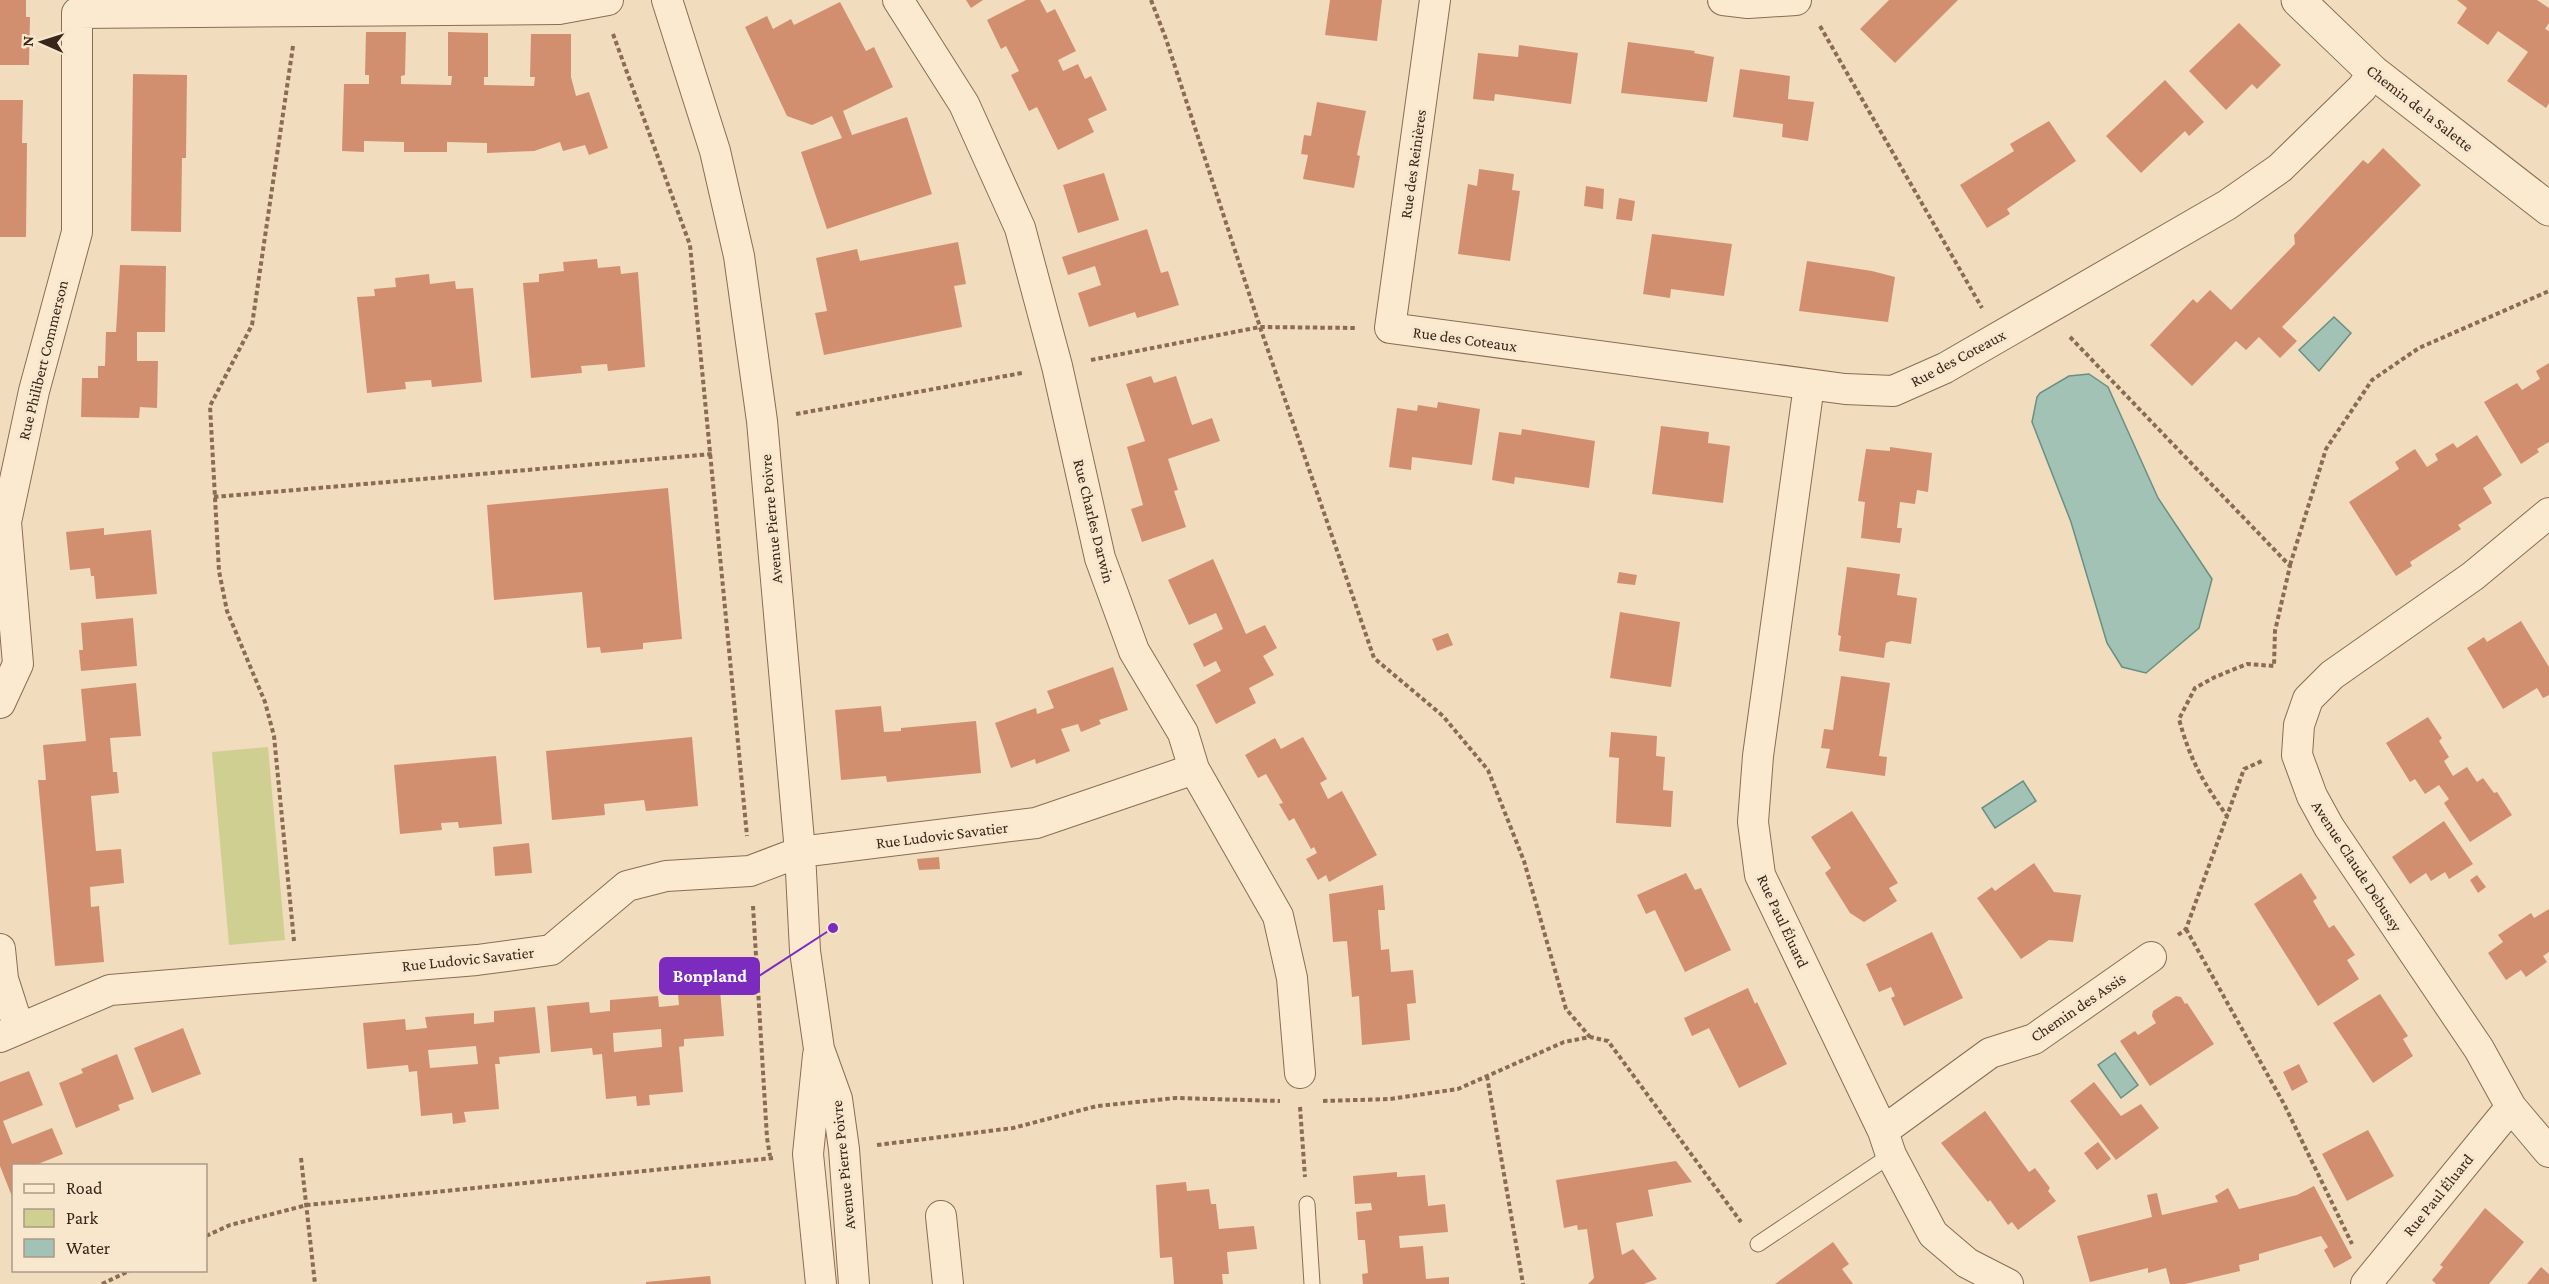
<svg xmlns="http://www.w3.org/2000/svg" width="2549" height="1284" font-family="'Crimson Pro',serif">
<rect width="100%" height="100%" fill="#f1dcbd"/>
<path fill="#cecf90" d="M268,747L285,940L229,945L212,752Z"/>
<path fill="#a1c2b5" stroke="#689082" stroke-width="1.5" d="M2334,317L2351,333L2319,371L2299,350Z
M2089,374L2108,387L2158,498L2212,579L2199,628L2146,673L2122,667L2107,643L2071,522L2032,422L2037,397L2040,393L2069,376Z
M2023,781L2036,801L1995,828L1982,808Z
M2115,1053L2138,1085L2121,1098L2098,1065Z"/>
<path fill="#d28f70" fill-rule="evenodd" d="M0,0H26V17H30L29,65H0Z
M966,0H983L971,8Z
M1026,0H1040L1047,13L1055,9L1076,51L1058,60L1063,71L1078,64L1085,79L1091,76L1107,110L1088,119L1094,132L1058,150L1037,107L1029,111L1011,75L1019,71L1006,46L1001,49L987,20Z
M1330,0H1382L1377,41L1325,35Z
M1889,0H1958L1895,63L1860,29Z
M2457,0H2537L2549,8V23L2545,29L2549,31V103L2546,108L2507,81L2528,52L2498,31L2488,45L2457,23L2467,8Z
M840,2L866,51L874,47L893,87L843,111L852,135L907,117L932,194L827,229L801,152L842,138L832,116L812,125L787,116L745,27L767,16L773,29L791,19L794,25Z
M2239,23L2281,65L2257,89L2252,84L2226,110L2189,71Z
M366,32H406L405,75L401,76V84L451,85L452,76H448V32L488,33V77H484V85L534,86L535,77H530L531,34H571V77L576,96L589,92L608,148L589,155L585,145L563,151L560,142L534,151L487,153V143L447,142V152H404V142L364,141V152L342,151L344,84H369V75H365Z
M1628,42L1695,51L1694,53L1714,57L1707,102L1621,93Z
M1519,45L1578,53L1571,104L1495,94L1494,101L1473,99L1478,53L1518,57Z
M1740,69L1790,76L1788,99L1814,102L1808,141L1782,137L1783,124L1733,117Z
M133,74L187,75L186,158H182L181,232L131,231Z
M2165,80L2204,122L2189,136L2185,131L2141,173L2106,136Z
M0,100H23L22,143H27L26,237H0Z
M1317,102L1366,111L1357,155L1360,156L1354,188L1303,179L1308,155L1301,154L1304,135L1311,136Z
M2049,121L2076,161L2007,209L2010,214L1987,228L1960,185L2014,151L2010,144Z
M2383,148L2421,185L2282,327L2297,341L2280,358L2259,337L2246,350L2236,341L2192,386L2150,345L2193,299L2197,303L2210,290L2231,310L2293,246L2295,244L2294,235L2363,160L2368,164Z
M1479,169L1514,174L1512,190L1520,191L1510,261L1458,254L1468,184L1477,186Z
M1104,173L1119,220L1078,233L1063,185Z
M1586,186L1604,189L1603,209L1584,206Z
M1619,198L1635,201L1632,221L1616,219Z
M1147,229L1161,273L1168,271L1179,305L1137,318L1135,312L1089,327L1078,293L1101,285L1095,266L1068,275L1062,257Z
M1652,234L1732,244L1724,296L1671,289L1670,298L1643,294Z
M958,242L966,284L954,286L962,327L824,355L815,313L827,311L816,258L857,249L860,261Z
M597,259L598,268L620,266L621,274L638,272L645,367L608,371L607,364L581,366L582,373L531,378L523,283L539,282V274L564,271L563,262Z
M1807,261L1872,271L1895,277L1888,322L1799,311Z
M120,265L166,266L165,332H137V361H158L157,408L140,407L139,418L81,417L82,378H98V366H105L106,332H116Z
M429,274L430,284L455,281L456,289L473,288L482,382L432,387L431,380L405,382L406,389L367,393L357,297L375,296L374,289L396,287L395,278Z
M2549,363V442L2537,449L2539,452L2521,464L2484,402L2517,383L2522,390L2540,379L2536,371Z
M1151,376L1154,383L1176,376L1192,425L1212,418L1220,441L1168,459L1178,490L1174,491L1186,527L1142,542L1131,509L1143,505L1127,447L1145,441L1126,384Z
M1438,402L1480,409L1472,465L1412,457L1411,470L1389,467L1397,408L1417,411L1418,405L1437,408Z
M1661,426L1709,432L1708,443L1730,446L1723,503L1652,494Z
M1522,429L1595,441L1589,488L1515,477L1514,484L1492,480L1499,432L1521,435Z
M2477,435L2502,475L2483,488L2492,503L2458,525L2461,529L2410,562L2412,566L2396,576L2349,502L2399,469L2395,462L2415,449L2427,467L2438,460L2435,454L2453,443L2457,448Z
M1890,447L1932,453L1928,492L1917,490L1915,504L1900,502L1897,528H1902L1900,543L1861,538L1865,502L1858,501L1866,449L1890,451Z
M668,488L682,639L643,643V649L601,653L600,647L587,648L582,592L494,600L487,505Z
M104,528V535L151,530L157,594L96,599L94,576H91L90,568L70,570L66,532Z
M1213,559L1246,634L1265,625L1277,648L1263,656L1274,675L1249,688L1256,703L1216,724L1196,685L1221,671L1216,661L1204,667L1193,644L1223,629L1216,613L1189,625L1168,580Z
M1847,567L1900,574L1897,595L1917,598L1911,644L1891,641L1886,643L1884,658L1839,651L1841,636L1838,635Z
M1619,572L1637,575L1635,585L1617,583Z
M1620,612L1680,622L1671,687L1610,678Z
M133,618L137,666L81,671L79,650H83L81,623Z
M2521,621L2549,667V695L2543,698L2537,688L2503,709L2467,648L2484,637L2487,642Z
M1448,633L1453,645L1437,651L1432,639Z
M1113,667L1128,710L1099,720L1101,724L1081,732L1078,724L1061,729L1070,751L1036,764L1035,759L1011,768L995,723L1036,708L1037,714L1054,708L1047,691Z
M1841,676L1890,683L1879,756L1887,757L1885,776L1826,768L1830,749L1821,748L1824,729L1833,730Z
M136,683L141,736L110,738L113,772H117L119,793L91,796L96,851L121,849L124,883L90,887L91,907L99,906L104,962L55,966L38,780H46L43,745L86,741L81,689Z
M881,706L884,732L901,731V728L976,721L981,773L887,782L886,776L841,780L835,710Z
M2428,717L2442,738L2439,741L2449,757L2444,761L2453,776L2467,767L2477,782L2483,778L2494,793L2497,792L2512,815L2470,842L2444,803L2449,799L2439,785L2425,794L2415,779L2410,782L2386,743Z
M1611,732L1657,736L1656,756L1665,757L1663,790L1673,791L1671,827L1616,823L1619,758L1609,757Z
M692,737L698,806L646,811L644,800L604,804L605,815L552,820L546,751Z
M1303,737L1327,779L1320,783L1328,799L1342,791L1377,855L1329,882L1326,875L1318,880L1306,859L1317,853L1314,847L1311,849L1294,818L1289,821L1279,804L1283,803L1266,774L1258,778L1245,755L1275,738L1281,749Z
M496,756L502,824L459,828L458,822L441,823L442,830L400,834L394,765Z
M1852,811L1898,883L1889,888L1897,901L1864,922L1850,913L1825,873L1831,868L1811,837Z
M2444,821L2473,864L2449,879L2445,872L2431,881L2426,873L2410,884L2392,857Z
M529,843L532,873L495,876L493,847Z
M939,857L940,869L919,870L917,859Z
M2034,863L2054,892L2081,895L2073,942L2049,940L2021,959L1977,898L1992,887L1995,891Z
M1686,873L1695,890L1701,888L1731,950L1685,972L1655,910L1646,914L1637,895Z
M2301,873L2317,898L2313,901L2329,928L2334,925L2355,955L2347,960L2359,979L2318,1006L2254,904Z
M2477,875L2486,887L2478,893L2470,880Z
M1383,885L1385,910H1378L1381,950L1389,949L1391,972L1413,970L1416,1003L1407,1004L1410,1040L1362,1045L1359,996L1352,997L1347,941L1333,942L1329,894Z
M2549,909V952L2543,956L2547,962L2526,977L2521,970L2506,980L2488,953L2503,942L2498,935L2531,913L2534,918Z
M1932,932L1963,998L1904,1026L1891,998L1895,996L1891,987L1879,992L1866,964Z
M1748,988L1755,1004L1757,1002L1787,1064L1739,1088L1709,1028L1692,1036L1684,1018Z
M720,990L724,1036L684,1039V1046L679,1047L683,1092L649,1095L650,1105L637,1106L636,1096L606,1099L602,1054L593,1055L592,1048L551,1052L547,1006L589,1002L590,1013L610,1011V1000L658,996L659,1007L679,1005L678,994ZM661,1029L662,1047L614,1052L613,1033Z
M2380,994L2408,1036L2403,1039L2413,1056L2373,1083L2333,1023Z
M2176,996L2181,997L2185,1004L2187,1003L2214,1044L2150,1086L2120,1041L2135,1031L2138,1035L2156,1023L2152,1016L2153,1011Z
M535,1007L540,1053L499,1057L500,1064H495L499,1109L464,1112L466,1122L453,1124L452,1113L421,1116L417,1071L409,1072L408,1065L367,1069L363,1023L405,1019L406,1030L427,1028L425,1017L474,1013V1024L494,1022V1011ZM476,1046L478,1064L430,1068L428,1050Z
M183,1028L201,1074L152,1093L134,1048Z
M117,1054L134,1099L118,1105L120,1110L76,1128L59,1083L83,1073L81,1069Z
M2299,1064L2308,1082L2292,1091L2283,1072Z
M29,1071L43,1105L3,1121L12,1144L52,1128L63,1154L33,1166H14L13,1199L0,1166V1082Z
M2094,1082L2121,1116L2141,1104L2159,1128L2116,1160L2070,1101Z
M1985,1111L2029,1172L2035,1168L2050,1188L2048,1191L2056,1201L2018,1230L2012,1222L2008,1225L1990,1200L1988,1202L1941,1143Z
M2368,1130L2394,1176L2347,1201L2322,1154Z
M2098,1142L2111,1159L2097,1170L2084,1153Z
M1676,1161L1692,1182L1648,1190L1653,1216L1616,1223L1622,1255L1633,1249L1657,1279L1644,1284H1588L1594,1278L1587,1229L1578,1230L1577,1225L1564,1228L1556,1180Z
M1397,1172V1177L1425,1175L1428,1206L1445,1204L1448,1232L1399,1236L1400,1248L1423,1246L1426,1279L1449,1277V1284H1363L1362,1274L1368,1273L1365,1240H1358L1356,1212L1372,1210L1371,1203L1355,1204L1353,1176Z
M1186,1182L1187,1191L1209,1189L1211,1204H1216L1219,1229L1254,1226L1257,1249L1227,1252L1229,1274H1222L1223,1284H1174L1172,1257L1160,1258L1156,1185Z
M2314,1186L2352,1258L2334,1268L2324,1250L2328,1247L2321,1236L2259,1254V1260L2239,1265L2240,1271L2185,1284H2170L2166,1268L2148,1273V1268L2090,1282L2077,1236L2152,1217L2147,1195L2157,1193L2162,1215L2218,1202L2215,1196L2228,1188L2239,1209L2297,1195Z
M2485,1208L2524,1242L2489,1284H2436L2432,1280L2443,1267L2440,1265Z
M1833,1242L1849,1264L1842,1269L1853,1284H1775Z
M2541,1267L2549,1274V1284H2527Z
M710,1276L711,1284H646V1282Z"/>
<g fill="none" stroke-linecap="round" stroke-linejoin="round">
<g stroke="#8a6c55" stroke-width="17">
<path id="service" d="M1307,1204L1312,1284
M1758,1244L1891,1155"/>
</g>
<g stroke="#8a6c55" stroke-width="32">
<path id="minor" d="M667,0L715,151L739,256L762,421L800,852L805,951L819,1049L837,1099L844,1149L854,1284
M898,0L964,104L1020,228L1057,366L1100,558L1134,651L1183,733L1194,769L1278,916L1292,978L1300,1073
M1435,0L1390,328L1845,389L1893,391L1945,368L2227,205L2280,168L2362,88L2373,72
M1723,0L1748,3L1796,0
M1809,385L1758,756L1753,822L1760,875L1883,1131L1891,1155L1933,1234L1967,1263L2008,1284
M2549,513L2473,576L2332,675L2308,699L2299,725L2297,755L2312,796L2329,827L2479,1049L2511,1107L2549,1152
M0,703L18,664L6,522L34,391L77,232V13L559,9L608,0
M0,949L3,979L19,1029
M0,1037L110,990L477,960L551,950L627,886L666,876L750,871L800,852L1036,823L1194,769
M818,1055L808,1154L821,1284
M1883,1131L1990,1053L2034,1039L2151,957
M941,1216L948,1284
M2366,1284L2511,1107"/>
</g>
<g stroke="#8a6c55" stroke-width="35">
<path id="tertiary" d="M2298,0L2373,72L2549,209"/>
</g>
<path stroke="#8a6c55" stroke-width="4" stroke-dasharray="4.5 3" stroke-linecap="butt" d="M1151,0L1166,39L1260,327L1374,658L1443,716L1488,770L1524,861L1566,1009L1590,1037
M1820,26L1982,308
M613,34L690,245L747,836
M293,46L252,325L210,406L219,571L227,611L265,702L274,736L294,941
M2070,337L2290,566L2275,631L2274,666L2247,664L2215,677L2195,688L2179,719C2190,760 2203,782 2227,816
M1091,360L1260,327L1356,328
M796,414L1022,373
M214,497L712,454
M2290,565L2326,449L2372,380L2419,348L2549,291
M753,906L767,1138L770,1156
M2186,929L2284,1104L2352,1244
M2178,935L2186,929L2244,769L2262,761
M1487,1076L1523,1284
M1323,1101L1390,1099L1458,1089L1564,1042L1590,1037L1608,1041L1741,1222
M1300,1107L1305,1177
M877,1145L1013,1128L1097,1106L1176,1098L1280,1101
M301,1158L315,1284
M206,1236L230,1225L307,1205L773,1158
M102,1284L131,1270"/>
<use href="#service" stroke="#fbead0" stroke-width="15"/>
<use href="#minor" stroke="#fbead0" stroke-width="30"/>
<use href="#tertiary" stroke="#fbead0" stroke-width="33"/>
</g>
<g text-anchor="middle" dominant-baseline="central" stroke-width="6" stroke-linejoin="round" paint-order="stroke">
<g font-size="16" fill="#38261b" stroke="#f8e7cd">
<text transform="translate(2420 108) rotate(38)">Chemin de la Salette</text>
<text transform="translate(1413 164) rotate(-82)">Rue des Reinières</text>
<text transform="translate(1465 339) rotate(8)">Rue des Coteaux</text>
<text transform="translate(1958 358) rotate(-28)">Rue des Coteaux</text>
<text transform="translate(43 360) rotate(-76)">Rue Philibert Commerson</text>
<text transform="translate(771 519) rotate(-95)">Avenue Pierre Poivre</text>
<text transform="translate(1094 521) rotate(76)">Rue Charles Darwin</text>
<text transform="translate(942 835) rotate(-7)">Rue Ludovic Savatier</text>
<text transform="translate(2357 866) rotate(57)">Avenue Claude Debussy</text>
<text transform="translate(1783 921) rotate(65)">Rue Paul Éluard</text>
<text transform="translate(468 959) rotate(-6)">Rue Ludovic Savatier</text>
<text transform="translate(2078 1007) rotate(-34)">Chemin des Assis</text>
<text transform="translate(843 1165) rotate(-96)">Avenue Pierre Poivre</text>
<text transform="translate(2438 1195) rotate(-51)">Rue Paul Éluard</text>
</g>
</g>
<path fill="none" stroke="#7b2cbf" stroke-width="2" d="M833 928L759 976"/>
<circle fill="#7b2cbf" stroke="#f8e7cd" stroke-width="2" cx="833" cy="928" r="6"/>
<rect fill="#7b2cbf" stroke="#7b2cbf" stroke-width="2" x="660" y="958" width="99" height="36" rx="6"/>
<g font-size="18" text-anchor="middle" font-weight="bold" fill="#fff">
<text x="710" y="982">Bonpland</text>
</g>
<rect x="12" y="1164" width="195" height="108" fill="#f8e7cd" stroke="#ab9a86" stroke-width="1.5"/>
<rect x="24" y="1184" width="30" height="9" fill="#fbead0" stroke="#ab9a86" stroke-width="1.5"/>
<text x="66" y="1194" font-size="18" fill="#38261b">Road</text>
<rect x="24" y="1209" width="30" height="18" fill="#cecf90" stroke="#ab9a86" stroke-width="1.5"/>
<text x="66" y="1224" font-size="18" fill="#38261b">Park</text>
<rect x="24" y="1239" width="30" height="18" fill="#a1c2b5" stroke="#ab9a86" stroke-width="1.5"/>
<text x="66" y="1254" font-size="18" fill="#38261b">Water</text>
<g transform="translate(42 42) rotate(273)" stroke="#f8e7cd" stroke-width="4.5" paint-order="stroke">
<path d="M0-4.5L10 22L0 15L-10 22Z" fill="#38261b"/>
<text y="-9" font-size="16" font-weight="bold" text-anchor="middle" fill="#38261b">N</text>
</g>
</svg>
